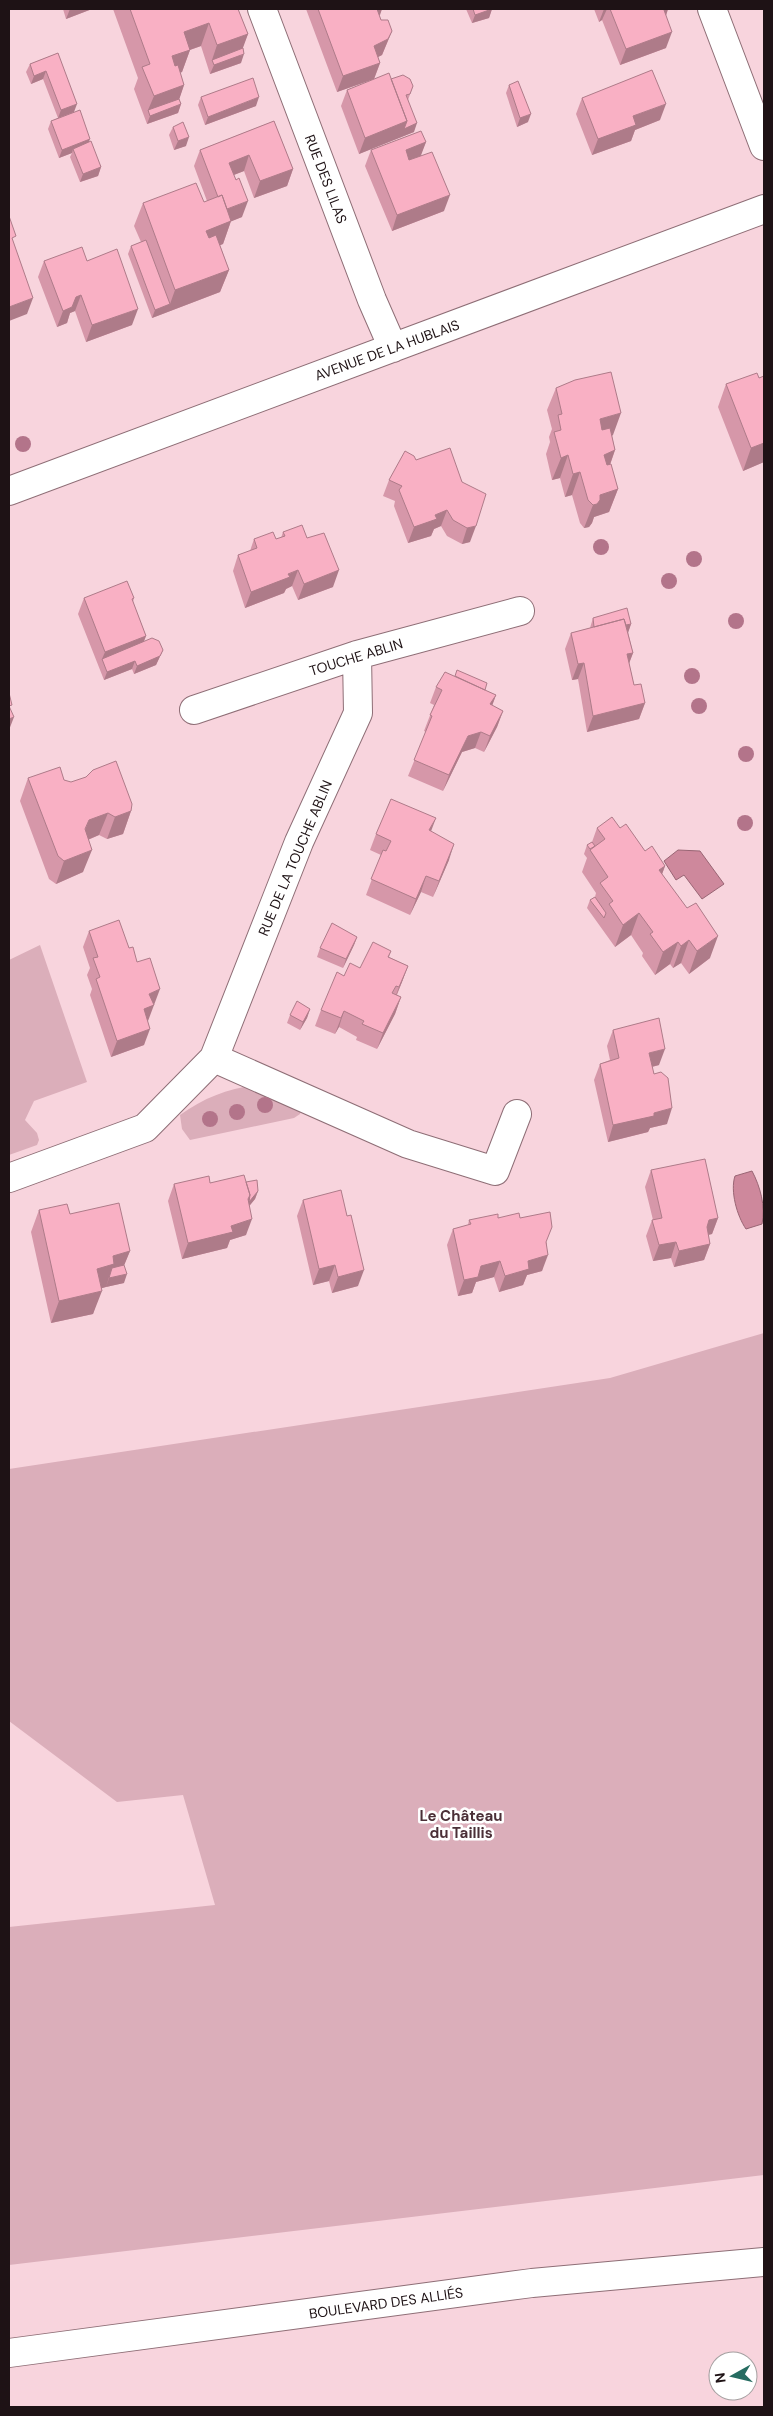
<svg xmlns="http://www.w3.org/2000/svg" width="773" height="2416" font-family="'DM Sans',sans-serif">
<rect width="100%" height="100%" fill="#f8d4dd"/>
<path fill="#dbaeba" d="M40,945L87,1082L34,1101L25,1120L37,1133L39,1140L37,1145L9,1155V960Z
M256,1085L304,1104L300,1114L294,1118L190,1140L182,1129L180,1115C204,1098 226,1089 256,1085Z
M764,1333V2175L9,2265V1927L215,1905L183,1795L117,1802L9,1721V1469L610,1378Z"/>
<path fill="#ce889c" stroke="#996574" d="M678,850L700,851L724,884L702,899L684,875L676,880L664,861Z
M752,1171C760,1186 766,1207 762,1224L746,1229C737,1216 730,1191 735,1176Z"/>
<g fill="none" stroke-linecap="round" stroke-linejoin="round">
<g stroke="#8e6e76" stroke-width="30">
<path id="minor" d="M262,9L372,300L393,348
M712,9L764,146
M9,491L764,209
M194,710L357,655L520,611
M214,1058L408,1144L495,1171L517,1114
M9,1178L145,1128L214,1058L299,842L358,713L357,655"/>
</g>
<g stroke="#8e6e76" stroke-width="30">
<path id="major" d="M9,2353L532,2283L764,2262"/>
</g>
<use href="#minor" stroke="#fff" stroke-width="28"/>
<use href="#major" stroke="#fff" stroke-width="28"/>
</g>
<g fill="#b3748a">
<circle cx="23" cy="444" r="8"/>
<circle cx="601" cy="547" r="8"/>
<circle cx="694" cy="559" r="8"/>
<circle cx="669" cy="581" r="8"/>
<circle cx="736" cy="621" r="8"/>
<circle cx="692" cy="676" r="8"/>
<circle cx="699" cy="706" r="8"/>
<circle cx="746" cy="754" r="8"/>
<circle cx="745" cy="823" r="8"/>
<circle cx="265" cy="1105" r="8"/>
<circle cx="237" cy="1112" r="8"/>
<circle cx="210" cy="1119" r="8"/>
</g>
<path fill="#d697a9" d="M63,9H92L66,19Z
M113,9H238L248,34L242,48L241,63L210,74L201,46L190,50L182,72L180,73L184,85L179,99L181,104L178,113L147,124L134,89L138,78Z
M306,9H382L379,15L381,20L392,31L382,55L378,57L380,63L374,79L337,92Z
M466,9H492L489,18L472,23Z
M594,9H668L666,16V48L620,65L602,20L599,22Z
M58,53L74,112L101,167L98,176L80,182L70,157L72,153L59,158L48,129L51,121L58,118L43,79L31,84L26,72L30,64Z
M509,85L528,122L517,127L506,93Z
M413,86L408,100L414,132L359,154L341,106L347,90Z
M201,97L256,106L205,125L198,105Z
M582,98L660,120L635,130L631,141L592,155L576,114Z
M274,121L293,169L287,186L254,198L244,171L234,175L242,217L231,221L223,244L220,245L229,270L220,292L152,318L128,254L131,246L141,242L134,226L143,203L204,202L207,201L194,166L200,150Z
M173,127L186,146L174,150L169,135Z
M426,142L420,156L444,211L392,231L365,166L371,150Z
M44,261H87L132,325L86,342L75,311L70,313L67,323L57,327L38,277Z
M764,376V462L743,471L718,407L726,384L759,378Z
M556,388L613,435L612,436L615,450L610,465L618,489L609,512L594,517L592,523L589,527L584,528L580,523L572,495L565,497L560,478L552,480L546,454L550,442L549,437L552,429L547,410Z
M416,460L462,482L470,542L462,544L447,536L441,526L434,529L431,536L408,543L394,506L395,501L383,496L389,480Z
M283,532L307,538L333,587L298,600L292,586L286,589L284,593L245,608L233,571L238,555L250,551L254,539H276L281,538Z
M84,598H134L133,602L146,636L143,642L163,650L156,665L134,674L132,669L104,680L78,614Z
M593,618L631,624L628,632L633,653L629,663L634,685L645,703L639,719L587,732L578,679L572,680L565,649L571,633L590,628Z
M436,687L485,690L496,695L492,706L503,711L497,727L484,752L475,748L462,752L443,791L408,776L426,732L424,731L434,705L430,703Z
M28,778L131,811L123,834L107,839L99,835L88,840L83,872L56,884L49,879L20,801Z
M597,828H620L645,851L665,866L662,874L710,958L689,974L681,963L673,968L670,964L655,975L642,956L643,953L631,935L615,947L587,908L590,900L595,897L596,893L582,872L587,858L584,854L587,845L592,842Z
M431,831L449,860L433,897L421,892L410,915L366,895L381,855L370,850L376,834Z
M89,931L148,1021L144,1045L111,1057L90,995L92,989L87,975L90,968L83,947Z
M357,937L354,945L343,968L317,957L320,948Z
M391,951L389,957L408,966L397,995L401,997L395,1014L377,1049L356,1040L357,1037L339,1027L335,1034L315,1026L321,1010L344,976Z
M310,1009L307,1018L300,1030L287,1023L290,1015Z
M613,1030L659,1065L652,1067L667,1124L650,1128L648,1132L608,1142L594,1080L600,1064L610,1060L607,1046Z
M651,1170L718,1218L712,1234L708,1235L710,1244L704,1260L674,1267L671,1258L653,1261L646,1236L652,1220H653L645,1187Z
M246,1182L258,1191L255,1199L249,1206L246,1235L230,1240L227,1248L182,1259L168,1201L174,1184Z
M303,1200L347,1216L358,1286L332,1293L329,1281L313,1285L297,1216Z
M39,1210L70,1214L130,1251L124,1265V1283L101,1288L93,1314L51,1323L31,1232Z
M498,1218H520L547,1243L542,1271L527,1275L523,1285L499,1292L494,1277L476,1282L472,1293L458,1296L447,1245L453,1229L468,1225L469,1220Z"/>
<path fill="#ae7b89" d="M70,9H92L66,19Z
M372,9H382L380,15L369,18Z
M492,9L489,18L472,23L475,15Z
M604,9H607L602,20L599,22Z
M667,9H668L663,24L664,10Z
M209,23L201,46L175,55L184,32Z
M392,31L382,55L368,62L374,46Z
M672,32L666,48L620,65L626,49Z
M248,34L240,56L244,54L241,63L210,74L214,65L212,60L217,45Z
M190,50L182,72L163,79L172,56Z
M380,63L374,79L337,92L343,76Z
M46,71L43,79L31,84L34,76Z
M184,85L177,106L181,104L178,113L147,124L150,116L148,110L154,96Z
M259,97L256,106L205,125L208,117Z
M77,104L74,112L58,118L61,110Z
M666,104L660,120L635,130L631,141L592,155L598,139L633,116Z
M531,114L528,122L517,127L520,118Z
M407,121L417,123L414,132L359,154L365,138Z
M189,137L186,146L174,150L178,141Z
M90,139L87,147L73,149L72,153L59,158L62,150Z
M426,142L420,158L400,166L406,150Z
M249,155L244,171L223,179L229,163Z
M101,167L98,176L80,182L83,174Z
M293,169L287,186L254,198L260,181Z
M450,195L444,211L392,231L397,215Z
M248,201L242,217L220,226L231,221L223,244L198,254L206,231L223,211Z
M229,270L220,292L152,318L155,310L170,304L175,290Z
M81,295L75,311L70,313L67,323L57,327L63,311L76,297Z
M33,298L27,314L9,321V307Z
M138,309L132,325L86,342L92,325Z
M621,413L613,435L591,441L600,419Z
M764,443V462L743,471L751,448Z
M615,450L607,473L604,455Z
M568,455L560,478L552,480L561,458Z
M580,472L572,495L565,497L573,474Z
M618,489L609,512L594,517L592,523L589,527L584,528L593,505L600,495Z
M447,510L441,526L434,529L431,536L408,543L414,527L435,515Z
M476,526L470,542L462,544L467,528Z
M298,570L292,586L286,589L284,593L245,608L251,592Z
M339,570L333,587L298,600L304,584Z
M631,624L628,633L595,634Z
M146,636L140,652L102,659L105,652Z
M163,650L156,665L134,674L137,666Z
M633,653L627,669V654Z
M135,661L132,669L104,680L107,672Z
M584,663L578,679L572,680L578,664Z
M496,695L490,711V704Z
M645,703L639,719L587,732L593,716Z
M503,711L497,727L484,752L490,736Z
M14,717L9,730V719Z
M481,732L475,748L462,752L443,791L449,775L468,736Z
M131,811L123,834L107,839L115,817Z
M108,813L99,835L80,843L89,820Z
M436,818L430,834L429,830Z
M454,844L449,860L433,897L439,881Z
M92,850L83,872L56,884L64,861Z
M665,866L657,888L659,870Z
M426,876L421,892L410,915L416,899Z
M639,913L631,935L615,947L623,925Z
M718,936L710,958L689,974L697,951Z
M357,937L354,945L343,968L346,959Z
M689,940L681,963L673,968L681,946Z
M678,942L670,964L655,975L663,952Z
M408,966L402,982L393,1003L399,987Z
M160,989L148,1021L139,1025L149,994Z
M401,997L395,1014L377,1049L383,1033Z
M310,1009L307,1018L300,1030L303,1022Z
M344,1011L339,1027L335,1034L341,1018Z
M150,1029L144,1045L111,1057L117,1041Z
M665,1049L659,1065L643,1069L649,1053Z
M672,1108L667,1124L650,1128L648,1132L608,1142L613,1125L654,1113Z
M258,1191L255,1199L242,1215L248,1199L250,1195Z
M718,1218L712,1234L703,1236L709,1220Z
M252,1219L246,1235L230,1240L227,1248L182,1259L188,1243L231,1226Z
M676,1242L671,1258L653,1261L659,1245Z
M710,1244L704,1260L674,1267L679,1251Z
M130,1251L121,1273L109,1277L106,1287L89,1292L97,1269L113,1256Z
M548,1255L542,1271L527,1275L523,1285L499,1292L505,1276L528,1261Z
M500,1261L494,1277L476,1282L472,1293L458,1296L464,1280L481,1266Z
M335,1265L329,1281L313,1285L319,1269Z
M364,1270L358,1286L332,1293L338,1277Z
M127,1274L124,1283L106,1287L109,1278Z
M102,1291L93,1314L51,1323L59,1301Z"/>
<path fill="#f9b0c4" stroke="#ae7b89" d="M130,9H238L248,34L217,45L209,23L184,32L190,50L172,56L175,66L178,65L184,85L154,96L142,67L150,64Z
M318,9H377L381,20H388L392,31L388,39L374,46L380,63L343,76Z
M473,9H492L475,15Z
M610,9H667L664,10L672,32L626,49Z
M243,48L244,54L214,65L212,60Z
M58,53L77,104L61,110L46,71L34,76L30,64Z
M652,70L666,104L633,116L636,125L598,139L582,98Z
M389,73L407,121L365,138L347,90Z
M403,75L410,79L413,86L410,94L406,95L417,123L404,129L407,121L391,79Z
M253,78L259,97L208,117L201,97Z
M518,81L531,114L520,118L509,85Z
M179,99L181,104L150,116L148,110Z
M80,110L90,139L62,150L51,121Z
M274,121L293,169L260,181L249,155L229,163L236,180L239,178L248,201L227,209L222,195L218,197L200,150Z
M183,122L189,137L178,141L173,127Z
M421,131L426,142L406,150L409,160L432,152L450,195L397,215L371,150Z
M91,141L101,167L83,174L73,149Z
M196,183L204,202L222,195L231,221L206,231L209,238L216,235L229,270L175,290L143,203Z
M9,216L16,236L12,238L33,298L9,307Z
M146,240L170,304L155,310L131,246Z
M82,247L87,261L117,249L138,309L92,325L81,295L76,297L72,307L63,311L44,261Z
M611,372L621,413L600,419L602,430L610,428L615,450L604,455L607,465L611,464L618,489L600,495V500L597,504L593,505L588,500L580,472L573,474L568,455L561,458L554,432L561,430L558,415L562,414L556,388L575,380Z
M757,373L759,378L764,376V443L751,448L726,384Z
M450,448L462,482L486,494L476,526L467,528L453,520L447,510L435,515L437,519L414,527L399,490L402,486L389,480L405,451L414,456L416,460Z
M302,525L307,538L324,533L339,570L304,584L298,570L288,574L290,577L251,592L238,555L257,548L254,539L273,532L276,539L285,536L283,532Z
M127,581L134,598L132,599L146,636L105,652L84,598Z
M627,608L631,624L626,625L624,619L594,627L593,618Z
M624,619L633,653L627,654L634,685L641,684L645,703L593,716L584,663L578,664L571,633Z
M152,638L159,641L163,650L160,656L137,666L135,661L107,672L102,659Z
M457,670L487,683L485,690L455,676Z
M445,672L496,695L490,704L503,711L490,736L481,732L468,736L449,775L414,760L432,716L430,715L442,690L436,687Z
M9,693L12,705L9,706L14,717L9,719Z
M116,761L132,804L131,811L115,817L108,813L89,820L85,829L92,850L64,861L58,856L28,778L60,767L64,780L71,782L86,777L93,770Z
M391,799L436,818L429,830L454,844L439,881L426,876L416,899L371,879L383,850L386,851L391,841L376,834Z
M612,817L620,828L626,824L645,851L652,846L665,866L659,870L687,908L696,903L718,936L697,951L689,940L681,946L678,942L663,952L650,934L653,932L639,913L623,925L609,904L613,901L600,883L608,877L590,850L605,839L597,828Z
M592,842L595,846L590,849L587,845Z
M595,897L606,913L604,918L590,900Z
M119,920L129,948L133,947L137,962L150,958L160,989L149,994L154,1005L144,1009L150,1029L117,1041L96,979L100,977L93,958L98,957L89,931Z
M332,923L357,937L346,959L320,948Z
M373,942L391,951L388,957L408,966L399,987L396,986L392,993L401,997L383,1033L362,1024L364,1021L344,1011L341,1018L321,1010L337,972L344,976L350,963L360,968Z
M297,1001L310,1009L303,1022L290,1015Z
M659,1018L665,1049L649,1053L654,1074L661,1072L668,1078L672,1108L654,1113V1116L613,1125L600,1064L619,1058L613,1030Z
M705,1159L718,1218L709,1220L707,1227L710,1244L679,1251L676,1242L659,1245L652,1220L662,1218L651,1170Z
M244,1175L250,1195L248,1199L252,1219L231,1226L233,1232L188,1243L174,1184L209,1176L210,1183Z
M257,1180L258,1191L249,1202L250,1195L246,1182Z
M341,1190L347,1216L351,1215L364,1270L338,1277L335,1265L319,1269L303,1200Z
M119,1203L130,1251L113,1256L114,1264L97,1269L102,1291L59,1301L39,1210L67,1204L70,1214Z
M550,1212L552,1227L546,1242L548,1255L528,1261L529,1269L505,1276L500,1261L481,1266L478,1277L464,1280L453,1229L471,1224L469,1220L498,1214V1218L519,1213L520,1218Z
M124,1265L127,1274L109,1278L112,1268Z"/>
<g text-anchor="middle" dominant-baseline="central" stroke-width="5" stroke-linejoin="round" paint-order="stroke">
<g font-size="14" fill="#1e1215" stroke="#fff">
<text transform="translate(326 179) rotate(69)">RUE DES LILAS</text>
<text transform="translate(387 350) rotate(-20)">AVENUE DE LA HUBLAIS</text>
<text transform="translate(356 657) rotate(-17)">TOUCHE ABLIN</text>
<text transform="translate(295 858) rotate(-67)">RUE DE LA TOUCHE ABLIN</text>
<text transform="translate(386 2303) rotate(-8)">BOULEVARD DES ALLIÉS</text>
</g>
<g font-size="15" font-weight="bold" fill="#4b2f37" stroke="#fff">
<text x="461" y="1816">Le Château<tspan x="461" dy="17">du Taillis</tspan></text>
</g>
</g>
<rect width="773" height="2416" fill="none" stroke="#1e1215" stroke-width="20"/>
<g transform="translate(733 2376) rotate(262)"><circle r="24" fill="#ffffff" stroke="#a5a0a1"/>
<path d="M0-4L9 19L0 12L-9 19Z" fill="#266c61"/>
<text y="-8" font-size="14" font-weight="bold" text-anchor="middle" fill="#1e1215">N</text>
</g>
</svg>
